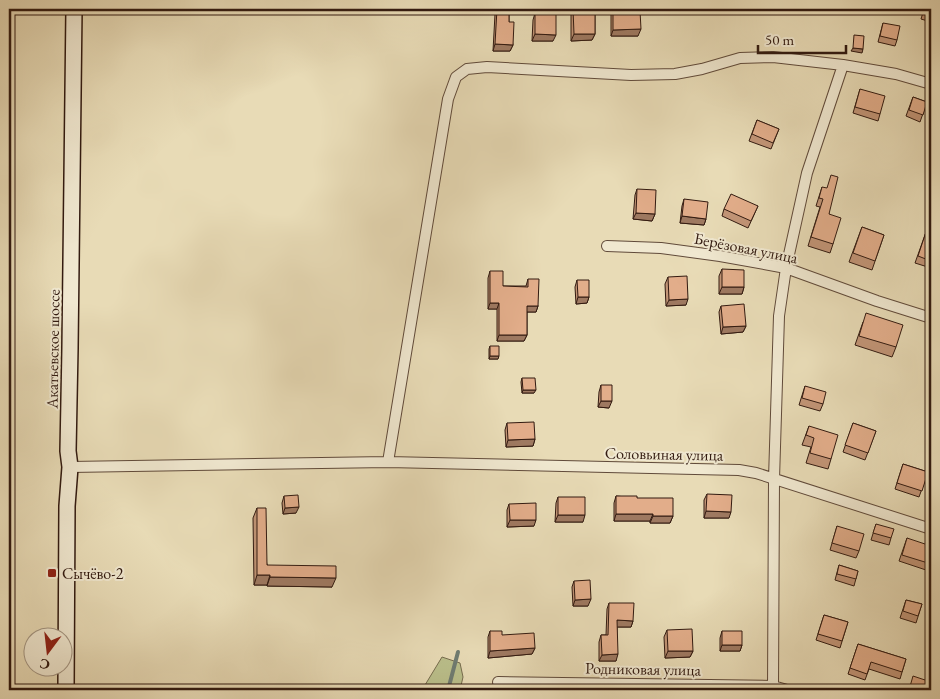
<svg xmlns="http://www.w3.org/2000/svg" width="940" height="699" font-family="'EB Garamond',serif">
<rect width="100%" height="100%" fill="#e8dbb6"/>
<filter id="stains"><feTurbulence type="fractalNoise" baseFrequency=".004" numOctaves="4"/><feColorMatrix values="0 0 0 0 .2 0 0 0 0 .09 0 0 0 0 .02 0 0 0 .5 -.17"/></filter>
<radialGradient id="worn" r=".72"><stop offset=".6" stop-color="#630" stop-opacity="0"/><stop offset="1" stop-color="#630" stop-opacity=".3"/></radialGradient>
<path fill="#babf8b" stroke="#766c4e" d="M442,657L460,663L463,677L460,690H422Z"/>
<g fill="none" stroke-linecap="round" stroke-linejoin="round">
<path stroke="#6f7b71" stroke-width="4" d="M448,690L458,652"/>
<g stroke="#604a3a" stroke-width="12">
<path id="street" d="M607,246L661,248L720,256L786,268L877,301L931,318
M388,462L448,99L456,77L467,69L487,67L631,75L675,74L702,69L740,58L773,57L843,65L896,74L931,84
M70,467L388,462L739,470L756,473L931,529
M498,682L773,686L787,690
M773,690L774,479L779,316L786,268L807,173L843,65"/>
</g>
<g stroke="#321a10" stroke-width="18">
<path id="secondary" d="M66,690L67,506L70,467L68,451L70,348L74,9"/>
</g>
<use href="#street" stroke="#f0e8d0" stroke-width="10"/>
<use href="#secondary" stroke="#f0e8d0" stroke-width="15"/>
</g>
<path fill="#c29577" stroke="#321a10" d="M490,9H509V22L513,45L510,51H493L495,14H490Z
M571,9H595V34L592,40L571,41Z
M612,9H628V12L638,36H611V13Z
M924,9H931V22L921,19Z
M535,13L553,41H532L533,20Z
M883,23L897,40L895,46L878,42Z
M860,89L880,114L878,121L853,113Z
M913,97L927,102L920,122L906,116Z
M757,120L779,129L771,149L749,141Z
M822,187L829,214L833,244L830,253L808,246L820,207L816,206Z
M637,189L655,214L652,221L633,219L635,195Z
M684,199L706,219L704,225L680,223L682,206Z
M758,206L748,228L722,216L724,209Z
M862,227L884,235L872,270L849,262Z
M926,232L931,234V268L915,263Z
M722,269L744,287L742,294H719V276Z
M490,271L503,286H526L528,279L538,306L536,312H527V335L524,341H497V309H488V278Z
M668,277L686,305L666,306L665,284Z
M577,280L589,297L587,303L576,304L575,287Z
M721,306L746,326L743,332L721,334L719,312Z
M863,322L896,347L892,357L855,345Z
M490,346L498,359H489V349Z
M522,378L534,393H522L521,382Z
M601,385L609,408L598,407L599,392Z
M805,386L823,404L820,411L799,405Z
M507,423L535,439L533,446L506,447L505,430Z
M853,423L876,431L865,460L843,452Z
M809,426L831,459L828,469L806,463L811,447L802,445Z
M903,464L928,472L919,497L895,489Z
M707,494L729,518H704V500Z
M284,496L296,513L283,514L282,503Z
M616,496L637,498L673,516L670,523H650V521H614V503Z
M558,497L583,522H555L556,503Z
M509,504L534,526L507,527V510Z
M257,508L267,565L332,587L267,586V585H254L253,518Z
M876,524L891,538L889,545L871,540Z
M837,526L859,551L856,558L830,550Z
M907,538L931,554L926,570L899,561Z
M839,565L858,571L854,586L835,580Z
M574,581L588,606H573L572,587Z
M906,600L922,604L916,623L900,618Z
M609,603L633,621L631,627H617L616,661H599V642L601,635H606L607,609Z
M824,615L848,622L840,648L816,640Z
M667,630L693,651L690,657L665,658L664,637Z
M490,631L535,648L532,654L488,658V637Z
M722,631L742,645L740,651H720V638Z
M858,644L906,659L900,679L869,669L865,680L848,674Z"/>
<path fill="#9e7961" stroke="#321a10" d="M492,9H496L495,14H490Z
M641,29L638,36H611L613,30Z
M535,34L556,35L553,41H532Z
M574,34H595L592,40L571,41Z
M495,44L513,45L510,51H493Z
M853,48L863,49L862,53L851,51Z
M636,213L655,214L652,221L633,219Z
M682,216L706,219L704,225L680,223Z
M722,287H744L742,294H719Z
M578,297H589L587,303L576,304Z
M688,299L686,305L666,306L669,300Z
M490,303H499L497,309H488Z
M527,306H538L536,312H524Z
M746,326L743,332L721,334L723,327Z
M499,335H527L524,341H497Z
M490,356H499L498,359H489Z
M523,390H536L534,393H522Z
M601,401H612L609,408L598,407Z
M535,439L533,446L506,447L508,440Z
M299,507L296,513L283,514L285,508Z
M706,511L731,512L729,518H704Z
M616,514H653L650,521H614Z
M558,515H585L583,522H555Z
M653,516H673L670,523H650Z
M510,520H536L534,526L507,527Z
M257,575H270L267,585H254Z
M270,577L336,578L332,587L267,586Z
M591,599L588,606H573L575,600Z
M617,620L633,621L631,627H615Z
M722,645H742L740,651H720Z
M535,648L532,654L488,658L490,651Z
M668,651H693L690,657L665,658Z
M618,654L616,661H599L602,655Z"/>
<path fill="#e2ad8a" stroke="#321a10" d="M497,9H509V22H514L513,45L495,44Z
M573,9H595V34H574Z
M613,9H628V12L640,11L641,29L613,30Z
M924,9H931V15L923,13Z
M535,13L556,14V35L535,34Z
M883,23L900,26L897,40L880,36Z
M854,35L864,36L863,49L853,48Z
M860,89L885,96L880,114L855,107Z
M913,97L927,102L923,115L909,110Z
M757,120L779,129L773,143L752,134Z
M831,175L838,177L829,214L841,218L833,244L811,237L823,199L819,198L822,187L827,188Z
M637,189L656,190L655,214L636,213Z
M731,194L758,206L751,221L724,209Z
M684,199L708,202L706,219L682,216Z
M862,227L884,235L875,261L853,253Z
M926,232L931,234V261L918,256Z
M722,269L744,270V287H722Z
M490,271H503V286L528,287V279H539L538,306H527V335H499V303H490Z
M687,276L688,299L669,300L668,277Z
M577,280H589V297H578Z
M744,304L746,326L723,327L721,306Z
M866,313L903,325L896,347L859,336Z
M490,346H499V356H490Z
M522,378H535L536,390H523Z
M601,385H612V401H601Z
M805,386L826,392L823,404L802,398Z
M534,422L535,439L508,440L507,423Z
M853,423L876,431L868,453L845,445Z
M809,426L838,435L831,459L810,453L814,438L806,435Z
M903,464L928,472L922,491L897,483Z
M707,494L732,495L731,512L706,511Z
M298,495L299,507L285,508L284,496Z
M616,496H637V498H673V516H653V514H616Z
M558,497H585V515H558Z
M536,503V520H510L509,504Z
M257,508H266L267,565L336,566V578L270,577V575H257Z
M876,524L894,529L891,538L873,533Z
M837,526L864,534L859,551L832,543Z
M907,538L931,546V554L928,563L902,555Z
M839,565L858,571L856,579L837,574Z
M590,580L591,599L575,600L574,581Z
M906,600L922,604L918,616L903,611Z
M609,603H634L633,621L617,620L618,654L602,655L601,635H608Z
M824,615L848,622L842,641L818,634Z
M692,629L693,651H668L667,630Z
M490,631H502V635L534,633L535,648L490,651Z
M722,631H742V645H722Z
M858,644L906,659L902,672L871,662L867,674L850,668Z
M928,672L931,673V690H909L913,676L925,680Z"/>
<rect fill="#8f2418" stroke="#f0e8d0" stroke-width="2" x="47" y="568" width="10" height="10" rx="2.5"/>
<g text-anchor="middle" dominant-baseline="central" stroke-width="4" stroke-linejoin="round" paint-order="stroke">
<g font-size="16" fill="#321a10" stroke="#f0e8d0">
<text transform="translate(746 248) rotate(11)">Берёзовая улица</text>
<text transform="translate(53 349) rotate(-89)">Акатьевское шоссе</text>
<text transform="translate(664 454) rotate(1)">Соловьиная улица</text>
<text transform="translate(643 669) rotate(1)">Родниковая улица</text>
</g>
<g font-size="16" fill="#321a10" stroke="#f0e8d0" text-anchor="start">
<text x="62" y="573">Сычёво-2</text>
</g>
</g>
<rect width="940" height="699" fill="none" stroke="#e8dbb6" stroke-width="30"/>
<rect x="10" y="10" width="920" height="679" fill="none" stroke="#321a10" stroke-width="2.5"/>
<rect x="15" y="15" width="910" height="669" fill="none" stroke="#321a10"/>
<g transform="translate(48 652) rotate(195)"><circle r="24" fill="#f0e8d0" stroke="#a49683"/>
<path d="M0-4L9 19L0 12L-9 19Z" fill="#8f2418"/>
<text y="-8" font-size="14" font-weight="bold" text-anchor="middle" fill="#321a10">С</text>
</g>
<path d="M758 45v8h88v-8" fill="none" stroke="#321a10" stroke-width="2.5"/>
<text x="765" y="45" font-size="15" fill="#321a10" stroke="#f0e8d0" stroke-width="4" paint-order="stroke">50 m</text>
<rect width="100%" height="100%" filter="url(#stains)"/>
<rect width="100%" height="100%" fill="url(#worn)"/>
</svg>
